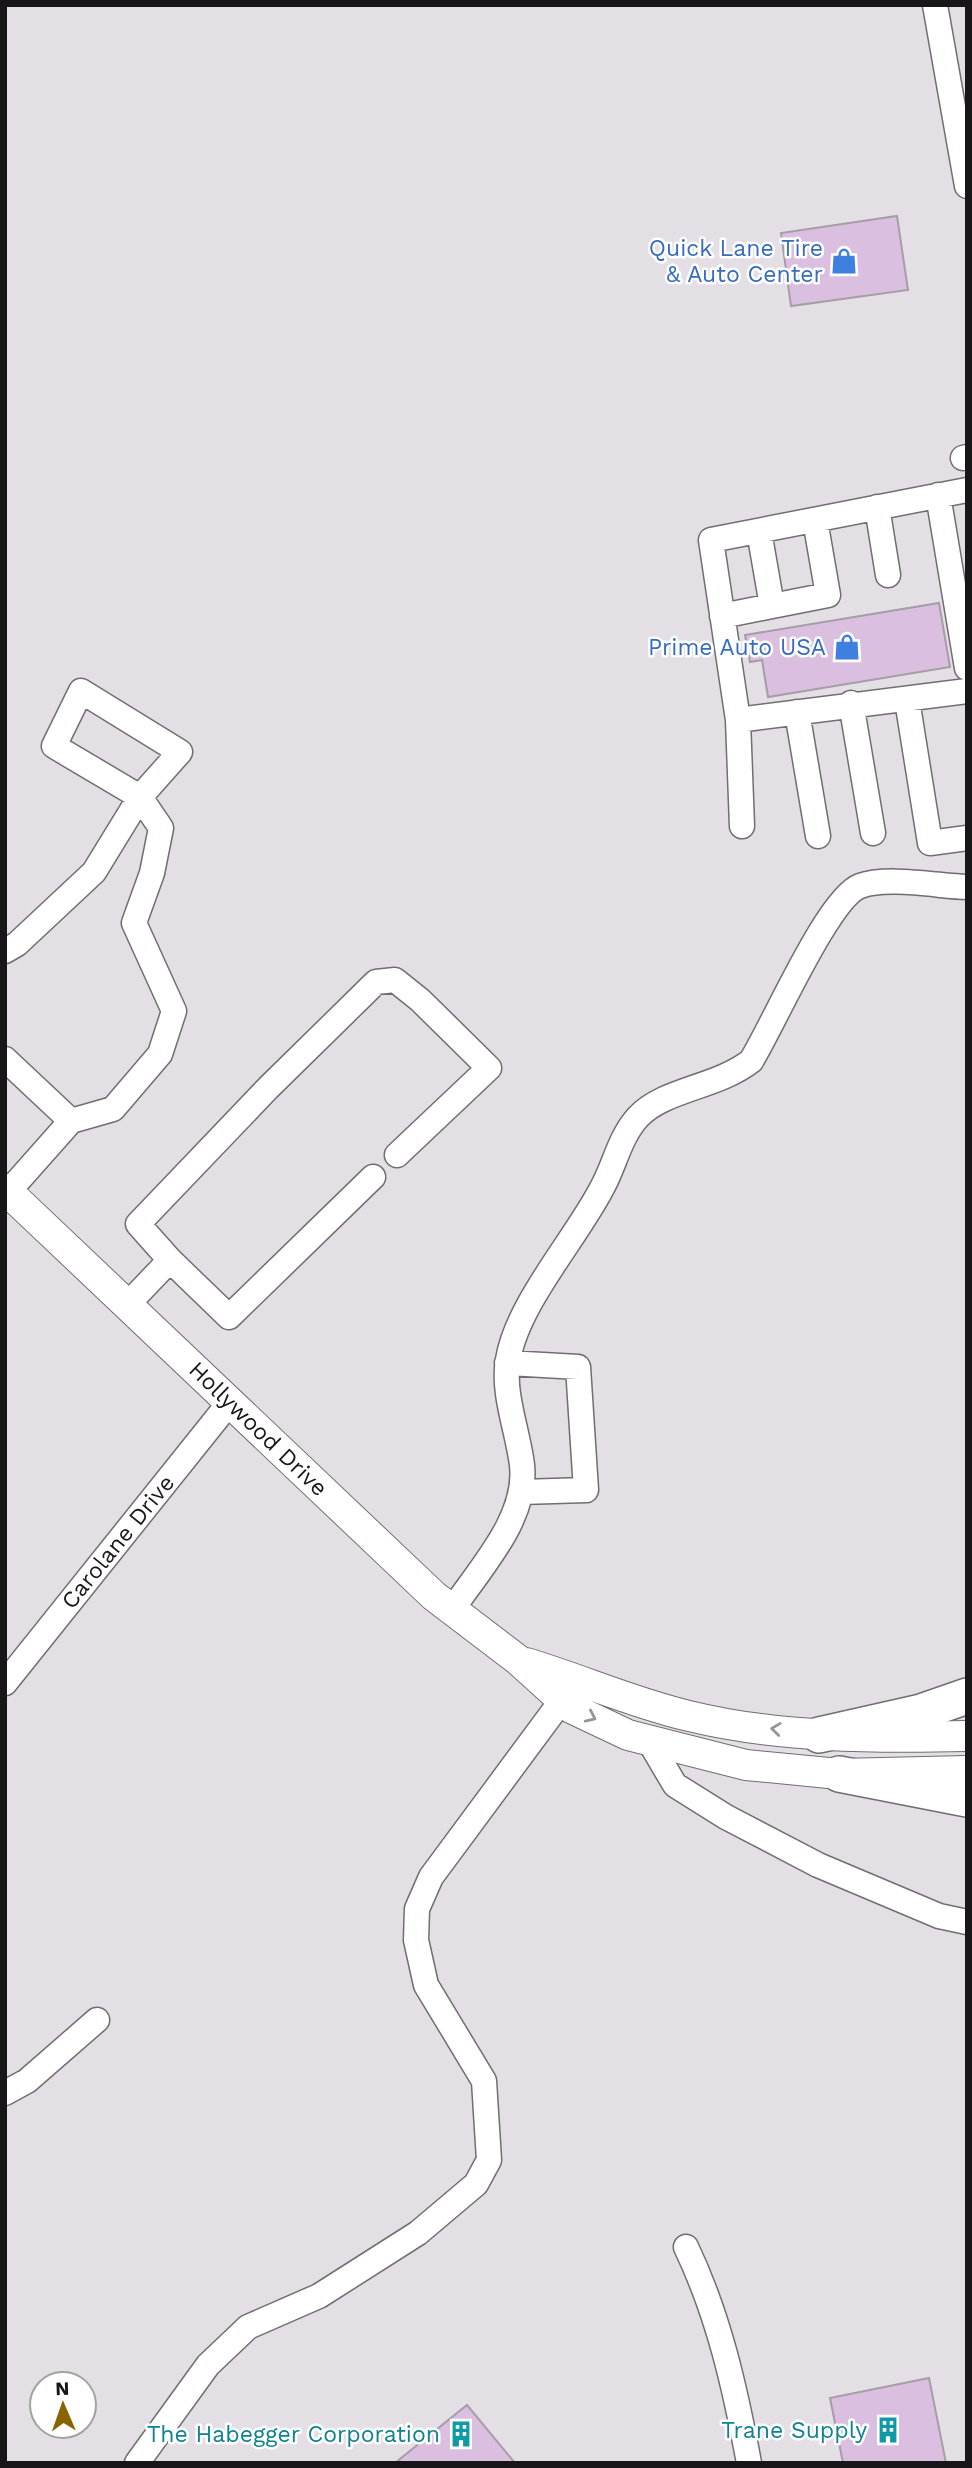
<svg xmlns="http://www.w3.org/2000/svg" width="972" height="2468" font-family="'Work Sans',sans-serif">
<rect width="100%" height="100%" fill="#e4dee5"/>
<path fill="#dbbfe0" stroke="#a59ea6" stroke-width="2" d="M897,216L908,290L791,306L781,233Z
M939,603L950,667L768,697L762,660L750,662L745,635Z
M929,2378L946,2463H843L830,2398Z
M467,2405L515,2463H395Z"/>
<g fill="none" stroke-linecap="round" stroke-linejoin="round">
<g stroke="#726c73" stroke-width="27">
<path id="minor" d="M935,5L967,186
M963,458L967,457
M967,490L711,540L738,720L967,691
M938,495L967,668
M877,507L888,575
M759,531L772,606L828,595L815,520
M722,616L772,606
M907,700L930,843L967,838
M851,703L873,833
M797,712L818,836
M738,720L742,826
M5,951L17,944L94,872L140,797L180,752L81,691L54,746L140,797L161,828L152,873L134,923L174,1011L160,1054L113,1109L71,1121
M5,1059L71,1121L8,1192
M170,1260L229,1317L373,1177
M127,1305L170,1260L138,1224L268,1088L376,982L395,980L420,1000L489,1068L397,1155
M507,1363L578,1367L586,1490L521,1492
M452,1610C480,1568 528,1518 522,1465C518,1431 502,1393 508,1360C517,1304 575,1240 602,1188C615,1165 619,1138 638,1117C664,1089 716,1088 751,1061C773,1026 828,898 860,886C887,876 938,886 967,887
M5,1683L230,1402
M649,1741L675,1785L726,1817L818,1865L939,1916L967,1922
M5,2093L27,2081L97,2020
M686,2247C719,2316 735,2388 749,2463
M137,2463L208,2365L248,2327L319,2296L418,2233L476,2184L489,2160L484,2081L426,1985L416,1940L417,1909L431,1877L562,1700"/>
</g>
<g stroke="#726c73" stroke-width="32">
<path id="major" d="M5,1189L434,1596L518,1660L571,1708L628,1735L746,1765L839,1774L967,1771
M526,1663C580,1679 633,1703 689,1716C779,1738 875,1738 967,1736"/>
</g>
<g stroke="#726c73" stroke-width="38">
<path id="highway" d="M819,1735L921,1712L967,1696
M839,1774L967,1799"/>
</g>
<use href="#minor" stroke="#fff" stroke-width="24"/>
<use href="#major" stroke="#fff" stroke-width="30"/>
<use href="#highway" stroke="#fff" stroke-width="35"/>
</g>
<defs><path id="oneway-chevron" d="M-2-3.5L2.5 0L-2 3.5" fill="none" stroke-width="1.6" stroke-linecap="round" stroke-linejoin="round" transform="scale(1.75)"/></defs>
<g stroke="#979697">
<use href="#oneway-chevron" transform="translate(591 1717) rotate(25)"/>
<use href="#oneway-chevron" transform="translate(776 1729) rotate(-173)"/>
</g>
<defs>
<g id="shop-bare" transform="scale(2.1)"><path d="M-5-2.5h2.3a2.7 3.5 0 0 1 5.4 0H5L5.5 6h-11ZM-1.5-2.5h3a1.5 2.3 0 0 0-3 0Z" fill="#3f7fe0" stroke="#fff" stroke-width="2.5" paint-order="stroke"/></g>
<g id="building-bare" transform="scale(2.1)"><path d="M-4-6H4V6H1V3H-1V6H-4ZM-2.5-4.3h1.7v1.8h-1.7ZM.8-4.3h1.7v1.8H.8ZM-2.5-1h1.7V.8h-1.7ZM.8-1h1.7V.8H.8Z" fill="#0f9aa8" stroke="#fff" stroke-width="2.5" paint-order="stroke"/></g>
</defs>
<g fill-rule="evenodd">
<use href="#shop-bare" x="844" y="261"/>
<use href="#shop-bare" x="847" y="647"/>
<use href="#building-bare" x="888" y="2430"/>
<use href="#building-bare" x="461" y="2434"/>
</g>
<g text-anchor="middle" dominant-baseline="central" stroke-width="5" stroke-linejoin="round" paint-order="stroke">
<g font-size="23" fill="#366cbe" stroke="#fff" text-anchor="end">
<text x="823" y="248">Quick Lane Tire<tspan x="823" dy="26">&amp; Auto Center</tspan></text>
<text x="826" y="647">Prime Auto USA</text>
</g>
<g font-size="23" fill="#181618" stroke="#fff">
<text transform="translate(258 1429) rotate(44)">Hollywood Drive</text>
<text transform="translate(118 1542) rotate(-51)">Carolane Drive</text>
</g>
<g font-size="23" fill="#0d838f" stroke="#fff" text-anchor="end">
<text x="867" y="2430">Trane Supply</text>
<text x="440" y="2434">The Habegger Corporation</text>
</g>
</g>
<rect width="972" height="2468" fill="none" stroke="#181618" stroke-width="14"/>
<g transform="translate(63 2405) rotate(358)"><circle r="33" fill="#ffffff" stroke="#a3a2a3" stroke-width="2"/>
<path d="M0-5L12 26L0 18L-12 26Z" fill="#896502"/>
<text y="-10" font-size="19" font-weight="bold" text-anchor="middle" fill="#181618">N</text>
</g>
</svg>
